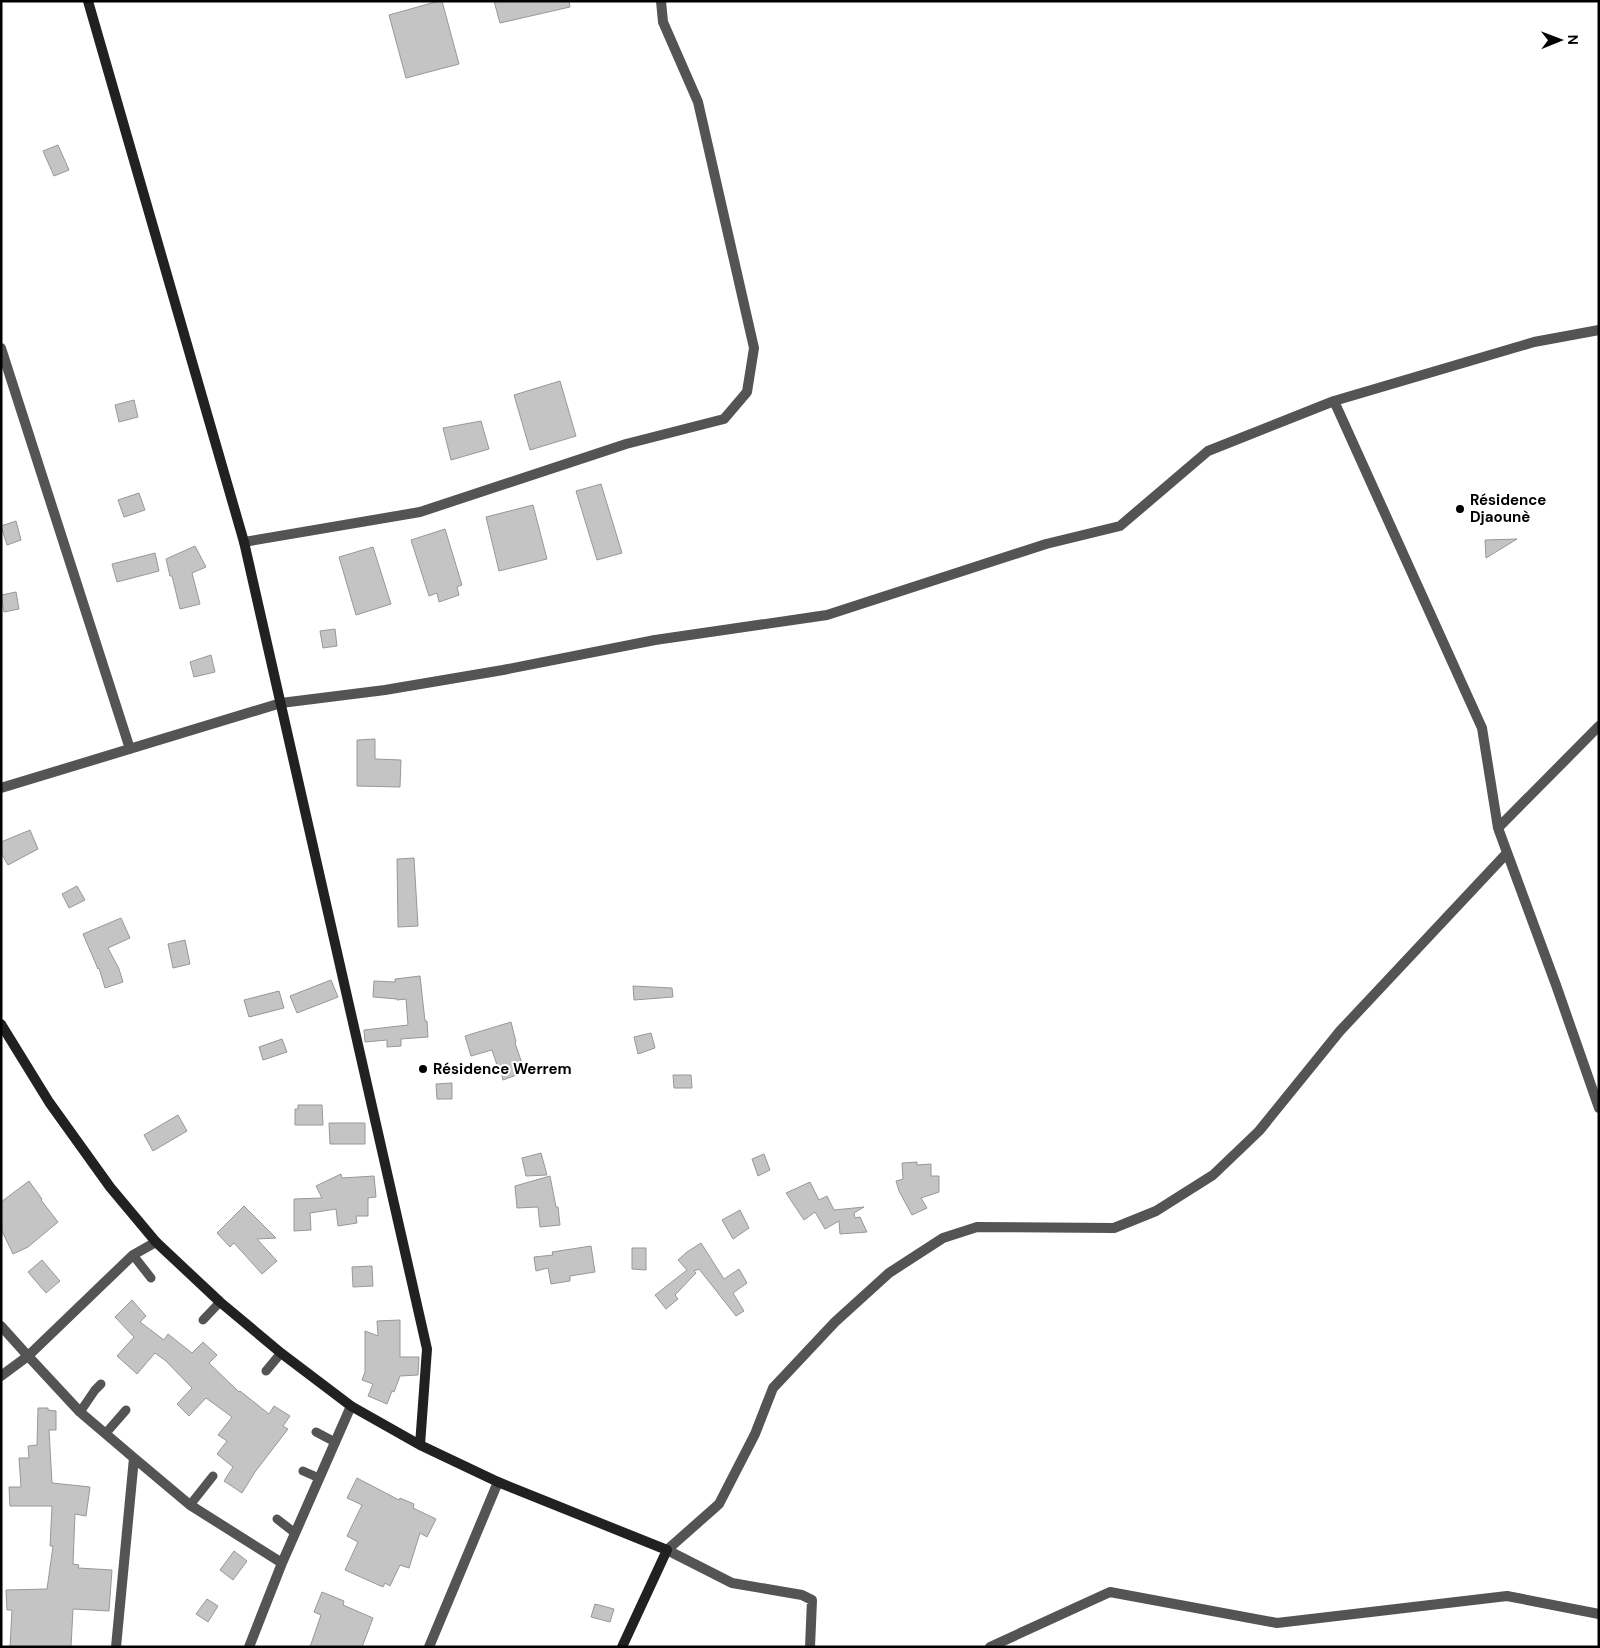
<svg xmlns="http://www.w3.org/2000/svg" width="1600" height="1648" font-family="'DM Sans',sans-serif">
<rect width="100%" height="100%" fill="#fff"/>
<path fill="#c4c4c4" stroke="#989898" d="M439,1H442L459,64L406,78L389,15Z
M494,1H569L570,7L500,23Z
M58,145L69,170L54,176L43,151Z
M560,381L576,436L530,450L514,395Z
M134,400L138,417L119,422L115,405Z
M481,421L489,449L451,460L443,428Z
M601,484L622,553L597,560L576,491Z
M139,493L145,510L124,517L118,500Z
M533,505L547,559L499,571L486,517Z
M16,521L21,540L7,545L1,526Z
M445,529L462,585L457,587L459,595L439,602L437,593L429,596L411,540Z
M1517,539L1486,558L1485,540Z
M195,546L206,567L192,573L200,604L180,609L172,576H170L166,559Z
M373,547L391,604L356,615L339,557Z
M155,553L159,571L117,582L112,564Z
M16,592L19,609L4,612L1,595Z
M335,629L337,646L323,648L320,631Z
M211,655L215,672L194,677L190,662Z
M375,739V759L401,760L400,787L357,786V740Z
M30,830L38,849L8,865L1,853V842Z
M414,858L418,926L398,927L397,859Z
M77,886L85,900L69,908L62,894Z
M121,918L130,938L108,948L119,969L123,982L105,988L99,968L98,969L83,934Z
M185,940L190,964L173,968L168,944Z
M420,976L425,1021H427L428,1037L401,1039V1046L387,1047V1040L365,1042L364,1030L408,1025L406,999L397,1000V999L373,997L374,981L395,982V979Z
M331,980L338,997L297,1013L290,996Z
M633,986L672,988L673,997L634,1000Z
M279,991L284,1008L249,1017L244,1000Z
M511,1022L516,1042L515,1043L525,1072L503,1080L500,1068H498L492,1050L471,1056L465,1036Z
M651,1033L655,1048L638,1054L634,1037Z
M282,1039L287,1052L263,1060L259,1047Z
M673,1075H691L692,1088H674Z
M452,1083V1099H437L436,1084Z
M298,1105H322L323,1125H295V1109H298Z
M178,1115L187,1131L153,1151L144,1135Z
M329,1123H365V1144H330Z
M541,1153L547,1175L526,1176L522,1158Z
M764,1154L770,1170L758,1176L752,1159Z
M917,1162V1165L931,1164V1176H939V1192L921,1198L927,1208L912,1215L899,1191L896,1181L903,1179L902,1163Z
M341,1174L342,1178L374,1176L376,1197L368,1198V1216H356L357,1223L338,1226L336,1209L310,1213L311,1230L294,1231V1199L322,1198L316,1186Z
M550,1176L556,1207H558L560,1225L540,1227L538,1207L517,1208L515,1186Z
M29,1181L42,1199L41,1200L58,1222L28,1247L13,1254L1,1229V1202Z
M810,1182L819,1200L827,1196L834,1210L864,1207L854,1213L855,1218L860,1217L867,1232L840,1234L839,1221L825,1229L815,1212L804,1220L786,1193Z
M244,1206L276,1238L257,1239L277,1261L262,1274L234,1243L230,1247L217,1233Z
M740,1210L749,1228L733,1239L722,1220Z
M701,1243L724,1279L739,1269L747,1283L733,1293L744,1311L736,1316L699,1269L694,1271L696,1273L675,1295L678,1299L666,1309L655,1295L687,1270L678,1260L687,1252Z
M591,1246L595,1272L570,1276V1281L551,1284L548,1268L536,1271L534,1257L553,1255L552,1252Z
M632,1248H646V1270L632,1269Z
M42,1260L60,1281L46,1293L28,1272Z
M372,1266L373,1286L353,1287L352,1267Z
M132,1300L146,1316L140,1322L164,1340L168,1334L192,1353L203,1342L217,1355L209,1363L239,1392L240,1391L269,1414L274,1406L290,1416L283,1426L288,1429L255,1472L242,1493L224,1481L233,1467L217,1454L227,1441L218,1435L232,1417L206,1398L189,1416L177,1404L192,1388L166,1361L155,1353L137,1374L117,1356L134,1337L115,1317Z
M400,1320V1357H419L418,1375L400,1376L394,1392L392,1391L387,1404L368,1396L373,1384L362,1380L365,1372V1331L378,1336L377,1321Z
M38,1408H48V1410L56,1411V1430H49L52,1483L90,1487L86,1516L75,1514L73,1564L79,1565L78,1568L112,1570L109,1611L73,1609L71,1647H10L12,1610H7L6,1590L47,1589L53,1546H50L52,1506H10L9,1487H21L19,1458H29L28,1446L37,1445Z
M357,1478L399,1500L400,1498L414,1504L413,1508L436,1519L427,1537L420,1533L409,1568L400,1565L390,1586L385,1583L383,1587L345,1570L358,1542L347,1536L362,1505L347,1498Z
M234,1551L247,1561L233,1580L220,1570Z
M322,1592L344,1601L343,1605L373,1618L362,1647H310L321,1615L314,1612Z
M207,1599L218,1606L208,1622L196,1614Z
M595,1604L614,1609L610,1622L591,1617Z"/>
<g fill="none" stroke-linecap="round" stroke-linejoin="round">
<path stroke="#545454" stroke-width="9" d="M133,1255L151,1278
M203,1320L220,1302
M266,1371L281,1353
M80,1412L95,1390L101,1384
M316,1432L335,1442
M106,1433L126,1410
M303,1471L319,1478
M190,1505L213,1476
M277,1519L295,1533"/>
<path stroke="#545454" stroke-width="10" d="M1,348L130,749
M1334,401L1482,728L1498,828L1556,985L1599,1108
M244,542L420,512L626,444L724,419L747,392L754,348L698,102L663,22L661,1
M1,788L281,703L385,690L503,670L655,640L827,615L1046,544L1120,526L1208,451L1334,401L1534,342L1599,330
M1498,828L1599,726
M1,1326L28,1356L80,1412L134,1458L190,1505L282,1563
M1,1376L28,1356L133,1255L156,1242
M116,1647L134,1458
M249,1647L282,1563L351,1406
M429,1647L498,1482
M810,1647L812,1600L802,1595L732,1583L667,1550L719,1504L755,1434L773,1388L835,1322L889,1273L943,1238L977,1227L1114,1228L1156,1211L1213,1175L1259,1131L1340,1031L1507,853
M990,1647L1110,1592L1277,1623L1507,1596L1599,1614"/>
<path stroke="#212121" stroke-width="10" d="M88,1L244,542L427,1349L420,1445
M1,1024L49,1102L110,1187L156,1242L220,1302L281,1353L351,1406L420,1445L498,1482L667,1550L622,1647"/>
</g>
<g fill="#000" stroke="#fff" stroke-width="2">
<circle cx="1460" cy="509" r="5"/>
<circle cx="423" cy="1069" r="5"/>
</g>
<g text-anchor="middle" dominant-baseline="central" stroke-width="4" stroke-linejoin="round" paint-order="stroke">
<g font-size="15" font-weight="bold" fill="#000" stroke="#fff" text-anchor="start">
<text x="1470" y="500">Résidence<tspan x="1470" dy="17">Djaounè</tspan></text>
<text x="433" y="1069">Résidence Werrem</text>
</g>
</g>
<rect width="1600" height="1648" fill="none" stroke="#000000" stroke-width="5"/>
<g transform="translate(1560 40) rotate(89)" stroke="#ffffff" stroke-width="4" paint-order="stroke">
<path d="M0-4L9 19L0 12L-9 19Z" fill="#000000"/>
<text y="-8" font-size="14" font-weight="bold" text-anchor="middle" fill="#000000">N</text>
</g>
</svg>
